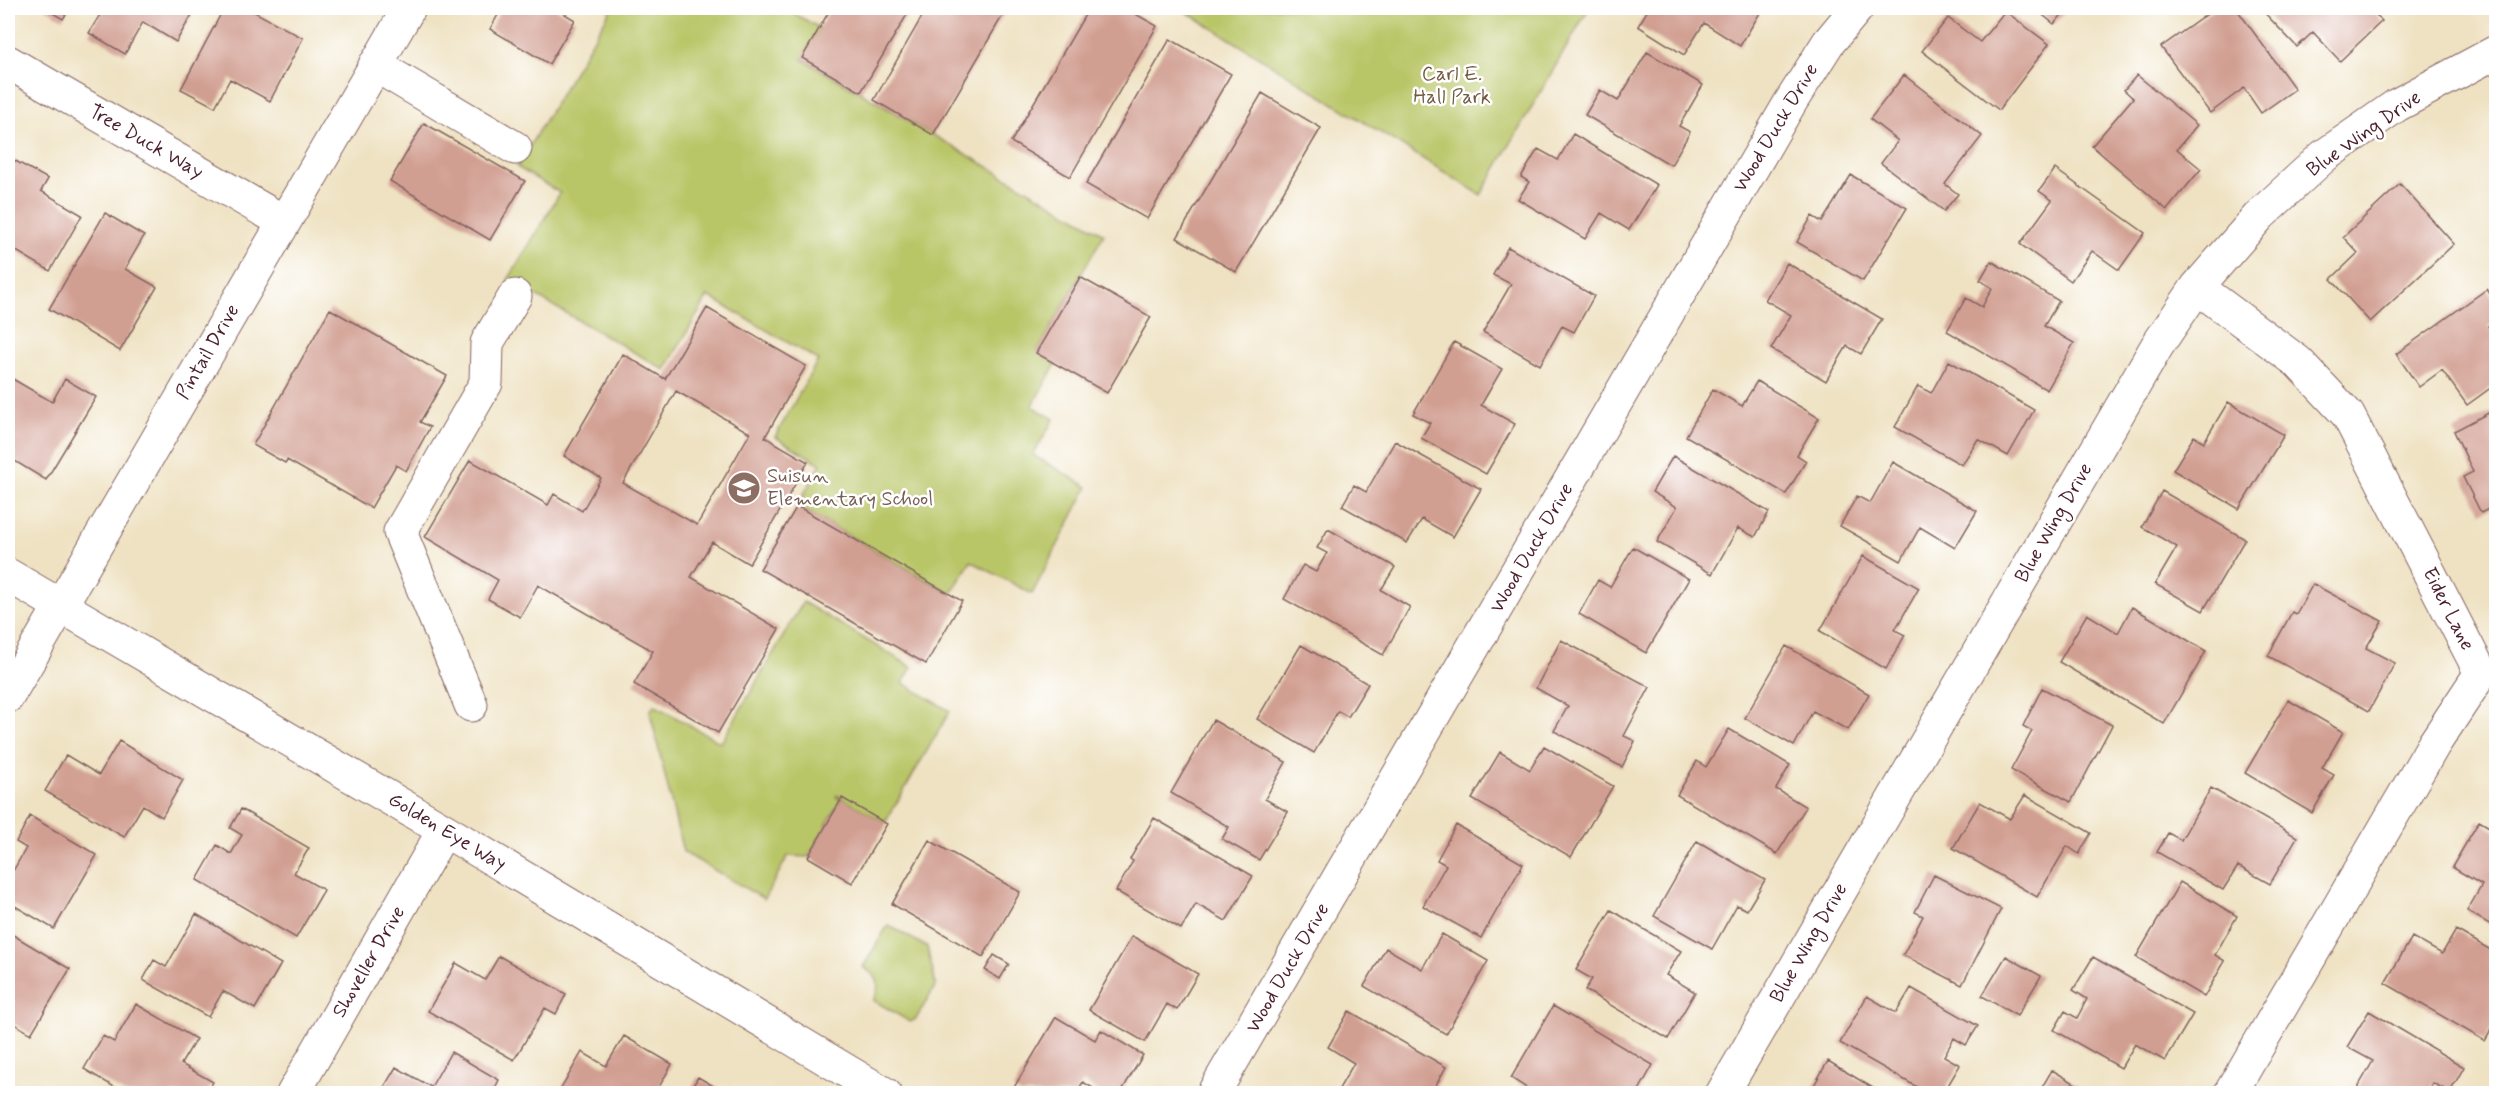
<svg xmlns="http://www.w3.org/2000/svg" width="2504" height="1101" font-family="Mynerve,sans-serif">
<rect width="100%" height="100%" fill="#fff"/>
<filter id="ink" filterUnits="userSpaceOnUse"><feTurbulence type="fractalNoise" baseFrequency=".0167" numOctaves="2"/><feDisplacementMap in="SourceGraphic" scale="12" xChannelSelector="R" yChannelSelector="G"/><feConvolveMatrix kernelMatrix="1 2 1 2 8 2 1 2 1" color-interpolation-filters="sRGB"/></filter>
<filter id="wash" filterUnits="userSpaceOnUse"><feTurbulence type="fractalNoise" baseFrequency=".008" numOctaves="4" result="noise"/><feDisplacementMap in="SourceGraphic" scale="24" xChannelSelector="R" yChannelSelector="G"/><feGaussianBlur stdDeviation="1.35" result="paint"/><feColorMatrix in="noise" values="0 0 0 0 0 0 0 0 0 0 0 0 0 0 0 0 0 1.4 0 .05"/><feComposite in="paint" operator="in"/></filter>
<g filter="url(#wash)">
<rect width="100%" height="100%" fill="#efe2c2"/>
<path fill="#b9c668" stroke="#82724a" stroke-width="1.5" d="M612,8H784L820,28L802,59L1104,234L1037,352L1056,364L1032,406L1054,419L1033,455L1088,487L1032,594L971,561L951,594L797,506L821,464L775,437L818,360L708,296L665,370L508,280L560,193L517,167Z
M1180,8H1589L1481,195Z
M803,602L912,667L903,683L950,711L885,823L837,795L836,797L841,799L808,857L788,856L764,899L683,852L650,712L654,705L721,743Z
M888,925L927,947L936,985L916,1019L910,1022L873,1000C882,984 878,976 863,967Z"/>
<g id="blocks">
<path fill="#d19f92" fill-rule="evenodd" d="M44,8H70L63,19Z
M104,8H196L176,42L143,22L125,54L89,33Z
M224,8H247L303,38L270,101L230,79L215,107L181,89Z
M502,8H555L575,20L549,64L490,29Z
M831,8H911L861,92L802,58Z
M927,8H1007L933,135L874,100Z
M1089,8H1125L1157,26L1070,177L1011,142Z
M1649,8H1763L1740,46L1704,23L1684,55L1638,26Z
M2034,8H2068L2054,24Z
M2216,8H2236L2295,89L2261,113L2244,88L2210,113L2161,47Z
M2260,8H2369L2382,21L2340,61L2313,32L2297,47Z
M2005,11L2049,44L1999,110L1922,51L1948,18L1980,42Z
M1170,39L1231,74L1147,219L1086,184Z
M1647,52L1703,85L1679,126L1690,132L1671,165L1585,115L1600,90L1618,101Z
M1904,75L1982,136L1945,184L1958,194L1944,211L1881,163L1898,141L1870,119Z
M2137,75L2197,125L2177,149L2201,169L2167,210L2092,146L2133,98L2124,90Z
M1262,93L1321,128L1236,272L1177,238Z
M424,123L525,181L490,240L390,181Z
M1573,134L1657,185L1629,230L1601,213L1585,239L1518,199L1529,182L1521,177L1538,149L1558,160Z
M12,159L48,179L41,191L82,215L50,271L8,246V168Z
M2055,169L2145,233L2119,270L2092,251L2071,281L2020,244L2052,200L2039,191Z
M1851,175L1907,208L1863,281L1797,242L1812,216L1822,222Z
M2400,184L2454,244L2370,322L2331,279L2358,253L2343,237Z
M105,213L144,236L125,269L157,287L120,351L49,309Z
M1508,247L1594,296L1574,332L1562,326L1540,365L1483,332L1511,284L1493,275Z
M1991,261L2059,301L2044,326L2074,343L2047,390L1947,331L1966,298L1982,307L1992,288L1980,280Z
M1787,263L1882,319L1861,354L1847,346L1826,381L1771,349L1791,315L1765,300Z
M1080,277L1151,317L1107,393L1036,353Z
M2487,289L2496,303V321L2488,326L2496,337V384L2467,405L2442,370L2419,387L2396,354Z
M707,308L806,366L765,437L808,462L749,564L712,542L691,577L779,629L718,733L634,684L653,651L538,585L520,617L488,599L498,580L425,537L470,460L548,505L554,494L582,511L601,478L564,456L623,354L665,379ZM676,391L750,433L697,525L623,483Z
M330,309L447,376L420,422L430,427L406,471L396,465L371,508L287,460L285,463L253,445Z
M1454,342L1502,369L1481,405L1515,424L1486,474L1421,438L1430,423L1413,414Z
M1949,361L2034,410L2008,456L1978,439L1962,465L1895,427L1918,386L1931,393Z
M11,378L52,402L65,379L96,397L46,480L10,458L8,462V384Z
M1757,381L1819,418L1797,455L1806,461L1786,494L1686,436L1713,389L1742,406Z
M2228,402L2284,435L2239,509L2173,470L2194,436L2204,442Z
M2496,409V505L2481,513L2463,477L2473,472L2454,431Z
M1395,441L1481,489L1453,537L1422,519L1407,543L1342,506L1354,485L1366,492Z
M1673,456L1769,512L1755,537L1738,528L1712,574L1657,542L1677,507L1652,492Z
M1893,462L1977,511L1955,548L1920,527L1901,561L1840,526L1857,496L1870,503Z
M2162,491L2245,539L2203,611L2155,584L2177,547L2142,527Z
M797,506L962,601L926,664L760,569Z
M1328,529L1395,567L1381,590L1410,607L1383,655L1284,599L1303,565L1316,572L1327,553L1317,548Z
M1633,547L1689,579L1646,653L1579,614L1598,580L1610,587Z
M1863,556L1919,588L1895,630L1905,635L1886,669L1820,631Z
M2313,584L2382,621L2366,648L2395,663L2369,711L2268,656L2292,612L2296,614Z
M2132,607L2206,651L2164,724L2059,662L2087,614L2118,633Z
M1561,640L1650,687L1624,736L1635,741L1622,767L1554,731L1568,706L1536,688Z
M1301,645L1368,684L1348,717L1338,711L1314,753L1257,719Z
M1786,646L1869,694L1848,730L1813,711L1794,746L1745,718Z
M2042,688L2112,725L2071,802L2011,770L2032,731L2023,726Z
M2288,700L2343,732L2322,768L2334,775L2312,813L2245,773Z
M1213,720L1286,762L1265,799L1288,812L1259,860L1222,839L1229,827L1171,793Z
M1729,729L1790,765L1776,789L1806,807L1777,854L1677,795L1697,761L1706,767Z
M119,741L183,780L162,817L143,805L124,837L45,791L66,755L99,775Z
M1544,746L1613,786L1571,857L1472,799L1500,752L1530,770Z
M2211,788L2297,837L2270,884L2238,866L2223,890L2157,852L2168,833L2181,840Z
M2025,795L2091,833L2079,854L2067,846L2037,897L1953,848L1980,802L2010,819Z
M842,798L887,824L852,883L808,857Z
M241,809L309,848L294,873L324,890L296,938L197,880L217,845L231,854L242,835L230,828Z
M30,816L97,855L54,929L8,902V880L26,848L16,842Z
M1154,818L1253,876L1226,921L1196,904L1181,929L1116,891L1133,861L1130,859Z
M2479,821L2496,831V928L2467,911L2482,885L2452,867Z
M1456,825L1523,864L1481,938L1423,906L1446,865L1437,860Z
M929,840L1020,892L983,957L892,904Z
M1697,841L1765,880L1747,910L1737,905L1712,949L1654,916Z
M1934,875L2001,909L1962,985L1903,955L1923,916L1915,912Z
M2180,882L2237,916L2215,955L2225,961L2204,997L2136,957Z
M1611,910L1681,951L1666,975L1695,992L1668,1039L1585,990L1592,979L1576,970Z
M196,914L281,964L255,1009L223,991L208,1017L143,980L154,960L166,967Z
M2456,930L2496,953V1022L2485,1041L2385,983L2412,937L2442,954Z
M8,932L70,969L31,1034L8,1020Z
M1442,934L1488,961L1446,1034L1364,986L1386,948L1422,969Z
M1132,936L1198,974L1177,1010L1167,1004L1145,1042L1089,1010Z
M994,955L1009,964L1000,979L985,970Z
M499,956L566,994L556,1014L545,1008L514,1060L428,1011L456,963L485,980Z
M2006,956L2041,976L2017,1016L1982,996Z
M2093,957L2193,1014L2165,1061L2135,1044L2121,1068L2054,1030L2065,1011L2077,1018L2087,999L2073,990Z
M1911,988L1978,1026L1966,1045L1954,1038L1944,1056L1960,1065L1943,1094H1929L1840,1043L1867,996L1896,1013Z
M136,1004L196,1039L181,1064L213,1082L206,1094H126L84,1069L103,1036L114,1042Z
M1553,1006L1653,1065L1637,1094H1536L1511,1078Z
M1349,1011L1446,1067L1431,1094H1336L1354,1063L1328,1047Z
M2369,1011L2464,1067L2450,1092L2433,1083L2427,1094H2354L2373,1061L2347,1047Z
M1056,1017L1095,1040L1101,1030L1143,1055L1120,1094H1103L1083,1082L1076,1094H1021L1013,1089Z
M624,1036L672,1064L655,1094H558L582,1052L606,1066Z
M451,1052L499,1080L492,1094H380L396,1067L431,1087Z
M1828,1061L1883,1094H1809Z
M2052,1070L2093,1094H2038Z
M698,1077L727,1094H688Z"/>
</g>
</g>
<g filter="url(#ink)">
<use href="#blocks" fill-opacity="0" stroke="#846360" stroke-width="1.5"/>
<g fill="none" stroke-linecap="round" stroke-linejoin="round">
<g stroke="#846360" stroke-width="35">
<path id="minor" d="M8,62L284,222
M375,65L515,148
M2197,287L2298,362L2348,415L2481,673L2434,744L2230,1094
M8,575L444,830L885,1094
M8,696L409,8
M471,705L400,532L486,383L487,343L515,296
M293,1094L444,830
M1213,1094L1790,103L1828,43L1857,8
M1722,1094L2157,346L2197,287L2260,215L2324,156L2397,105L2496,52"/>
</g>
<use href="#minor" stroke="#fff" stroke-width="33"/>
</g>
</g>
<defs>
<g id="school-disc" transform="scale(1.725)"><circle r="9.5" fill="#8d6e63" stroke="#fff"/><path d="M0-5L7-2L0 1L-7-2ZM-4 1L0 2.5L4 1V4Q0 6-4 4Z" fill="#fff"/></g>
</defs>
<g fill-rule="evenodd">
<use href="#school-disc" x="744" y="488"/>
</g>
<g text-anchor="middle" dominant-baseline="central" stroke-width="5" stroke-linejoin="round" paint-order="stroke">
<g font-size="20" fill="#715940" stroke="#fff">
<text x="1452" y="74">Carl E.<tspan x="1452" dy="23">Hall Park</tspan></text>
</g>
<g font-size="20" fill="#4a1f2b" stroke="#fff">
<text transform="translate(1776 128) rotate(-59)">Wood Duck Drive</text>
<text transform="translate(2364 134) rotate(-35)">Blue Wing Drive</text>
<text transform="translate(146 142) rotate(30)">Tree Duck Way</text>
<text transform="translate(208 352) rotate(-60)">Pintail Drive</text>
<text transform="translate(2054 523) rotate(-60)">Blue Wing Drive</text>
<text transform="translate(1532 548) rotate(-60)">Wood Duck Drive</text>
<text transform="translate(2448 609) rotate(63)">Eider Lane</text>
<text transform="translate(447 832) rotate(31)">Golden Eye Way</text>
<text transform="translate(1809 943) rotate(-60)">Blue Wing Drive</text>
<text transform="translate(369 962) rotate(-60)">Shoveller Drive</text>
<text transform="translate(1288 968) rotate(-60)">Wood Duck Drive</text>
</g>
<g font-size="20" fill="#785e54" stroke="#fff" text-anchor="start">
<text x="767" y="476">Suisun<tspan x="767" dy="23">Elementary School</tspan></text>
</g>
</g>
<rect width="2504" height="1101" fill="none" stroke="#fff" stroke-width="30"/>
</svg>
